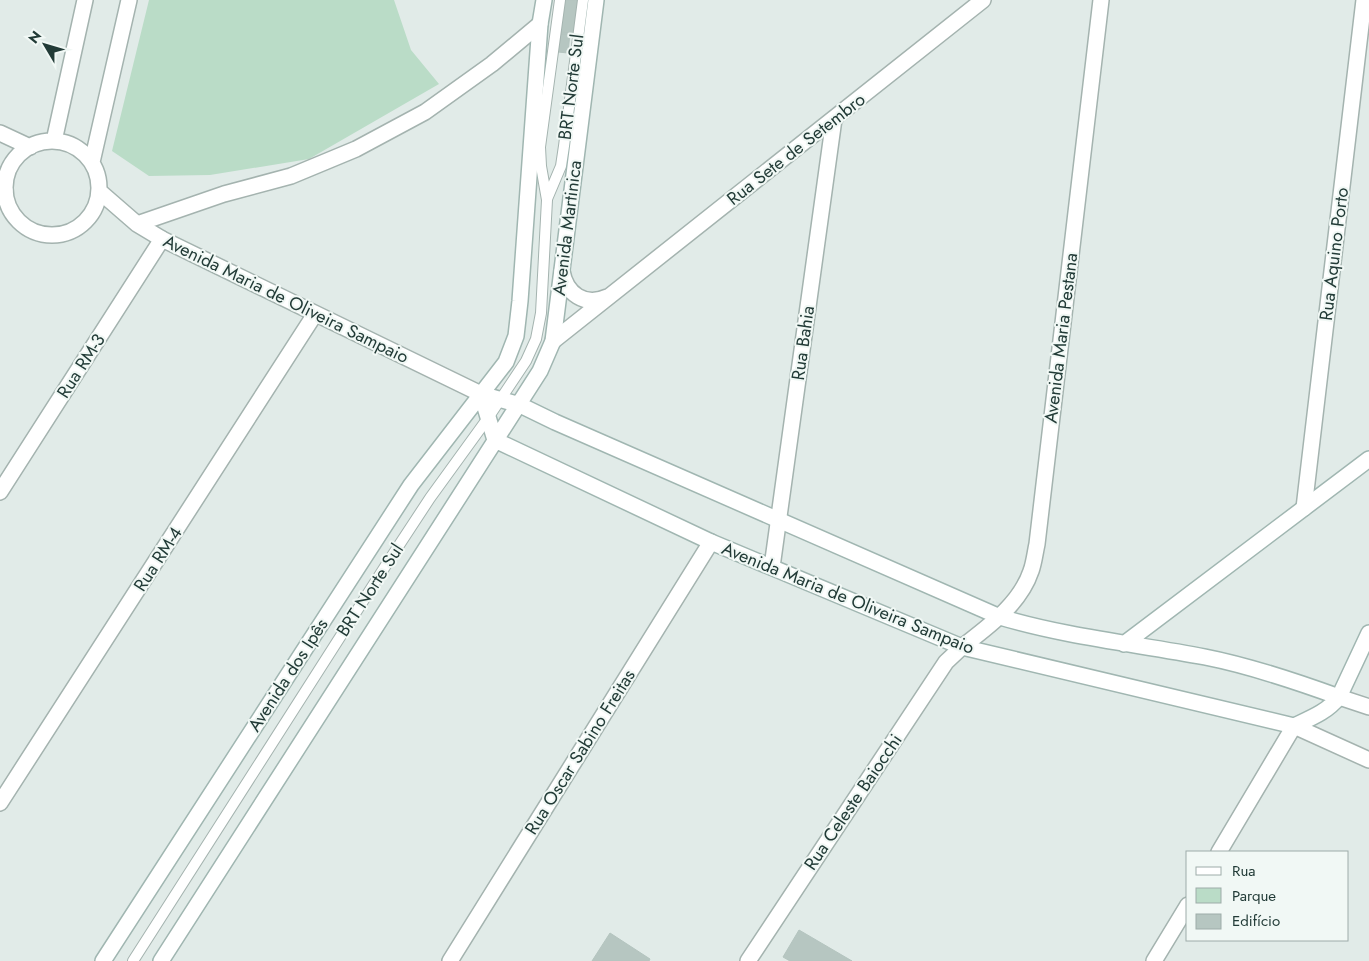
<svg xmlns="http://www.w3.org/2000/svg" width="1369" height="961" font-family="Jost,sans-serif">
<rect width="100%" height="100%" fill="#e1ebe8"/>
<path fill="#badcc7" d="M149,0H394L411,50L439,84L309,159L210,175L149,176L112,151Z"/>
<path fill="#b6c6c1" stroke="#b4c4bf" d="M556,0H584L580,36L553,33Z
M561,32L570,33L568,53L558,52Z
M799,930L852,961H790L783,957Z
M610,933L650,959L649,961H592Z"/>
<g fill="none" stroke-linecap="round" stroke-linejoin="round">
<g stroke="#a4b3af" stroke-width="12">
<path id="service" d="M547,199L561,166L564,146L583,0
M133,961L388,562L430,498L488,418L526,361L536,339L541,313L547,200L541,166L540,147L560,0"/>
</g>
<g stroke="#a4b3af" stroke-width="18">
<path id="minor" d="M0,193L5,190
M562,271C566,294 585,307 607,297
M553,341L983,0
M0,492L162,239
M1304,508L1364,0
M772,567L834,119
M0,803L315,314
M1219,852L1294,726
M450,961L711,542
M748,961L946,662L962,647
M1154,961L1188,905"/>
</g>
<g stroke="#a4b3af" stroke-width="18">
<path id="tertiary" d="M0,133L30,147
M54,141L85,0
M5 188a47 47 0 1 1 94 0a47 47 0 1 1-94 0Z
M92,162L129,0
M99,191L137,224L162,239L481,394
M137,224L224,194L291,176L356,149L425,112L492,64L540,24
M962,647C989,626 1020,604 1031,571C1034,563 1035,553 1037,544L1101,0
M1339,697L1369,707
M1294,726L1369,760"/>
</g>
<g stroke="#a0b6b1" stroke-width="18">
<path id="secondary" d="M481,394L495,440L711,542L962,647L1294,726C1311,718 1327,712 1339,697L1369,633
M481,394L520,405L555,422L1000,617C1067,637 1137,644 1205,657C1251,666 1295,681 1339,697
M1124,644L1369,459
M103,961L411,485L506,362L516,336L520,301L540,24L544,0
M161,961L540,371L553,341L596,0"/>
</g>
<use href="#service" stroke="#fff" stroke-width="10"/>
<use href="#minor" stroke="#fff" stroke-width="15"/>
<use href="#tertiary" stroke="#fff" stroke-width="15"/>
<use href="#secondary" stroke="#fff" stroke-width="15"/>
</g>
<g text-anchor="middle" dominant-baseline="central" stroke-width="4" stroke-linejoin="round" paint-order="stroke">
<g font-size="18" fill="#223b37" stroke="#f1f8f5">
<text transform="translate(571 87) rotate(-83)">BRT Norte Sul</text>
<text transform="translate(796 149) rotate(-38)">Rua Sete de Setembro</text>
<text transform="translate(567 228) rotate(-83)">Avenida Martinica</text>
<text transform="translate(1334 254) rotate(-83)">Rua Aquino Porto</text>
<text transform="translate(286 299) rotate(26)">Avenida Maria de Oliveira Sampaio</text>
<text transform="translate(1061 338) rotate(-83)">Avenida Maria Pestana</text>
<text transform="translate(803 343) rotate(-82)">Rua Bahia</text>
<text transform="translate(81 366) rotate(-57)">Rua RM-3</text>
<text transform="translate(158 559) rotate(-57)">Rua RM-4</text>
<text transform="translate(370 590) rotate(-57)">BRT Norte Sul</text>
<text transform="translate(848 598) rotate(22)">Avenida Maria de Oliveira Sampaio</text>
<text transform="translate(288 675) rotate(-57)">Avenida dos Ipês</text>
<text transform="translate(580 752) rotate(-58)">Rua Oscar Sabino Freitas</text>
<text transform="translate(853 802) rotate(-56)">Rua Celeste Baiocchi</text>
</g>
</g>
<rect x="1186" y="851" width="162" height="90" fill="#f1f8f5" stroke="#9eaca9"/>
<rect x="1196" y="867" width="25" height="8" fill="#ffffff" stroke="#9eaca9"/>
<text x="1232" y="876" font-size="15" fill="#223b37">Rua</text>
<rect x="1196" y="888" width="25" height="15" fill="#badcc7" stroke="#9eaca9"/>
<text x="1232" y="901" font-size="15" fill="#223b37">Parque</text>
<rect x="1196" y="914" width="25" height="15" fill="#b6c6c1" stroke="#9eaca9"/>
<text x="1232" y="926" font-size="15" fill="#223b37">Edifício</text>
<g transform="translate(45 45) rotate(308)" stroke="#f1f8f5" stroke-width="4" paint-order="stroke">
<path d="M0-4L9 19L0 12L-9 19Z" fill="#223b37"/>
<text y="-8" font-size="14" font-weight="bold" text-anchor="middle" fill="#223b37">N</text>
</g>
</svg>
